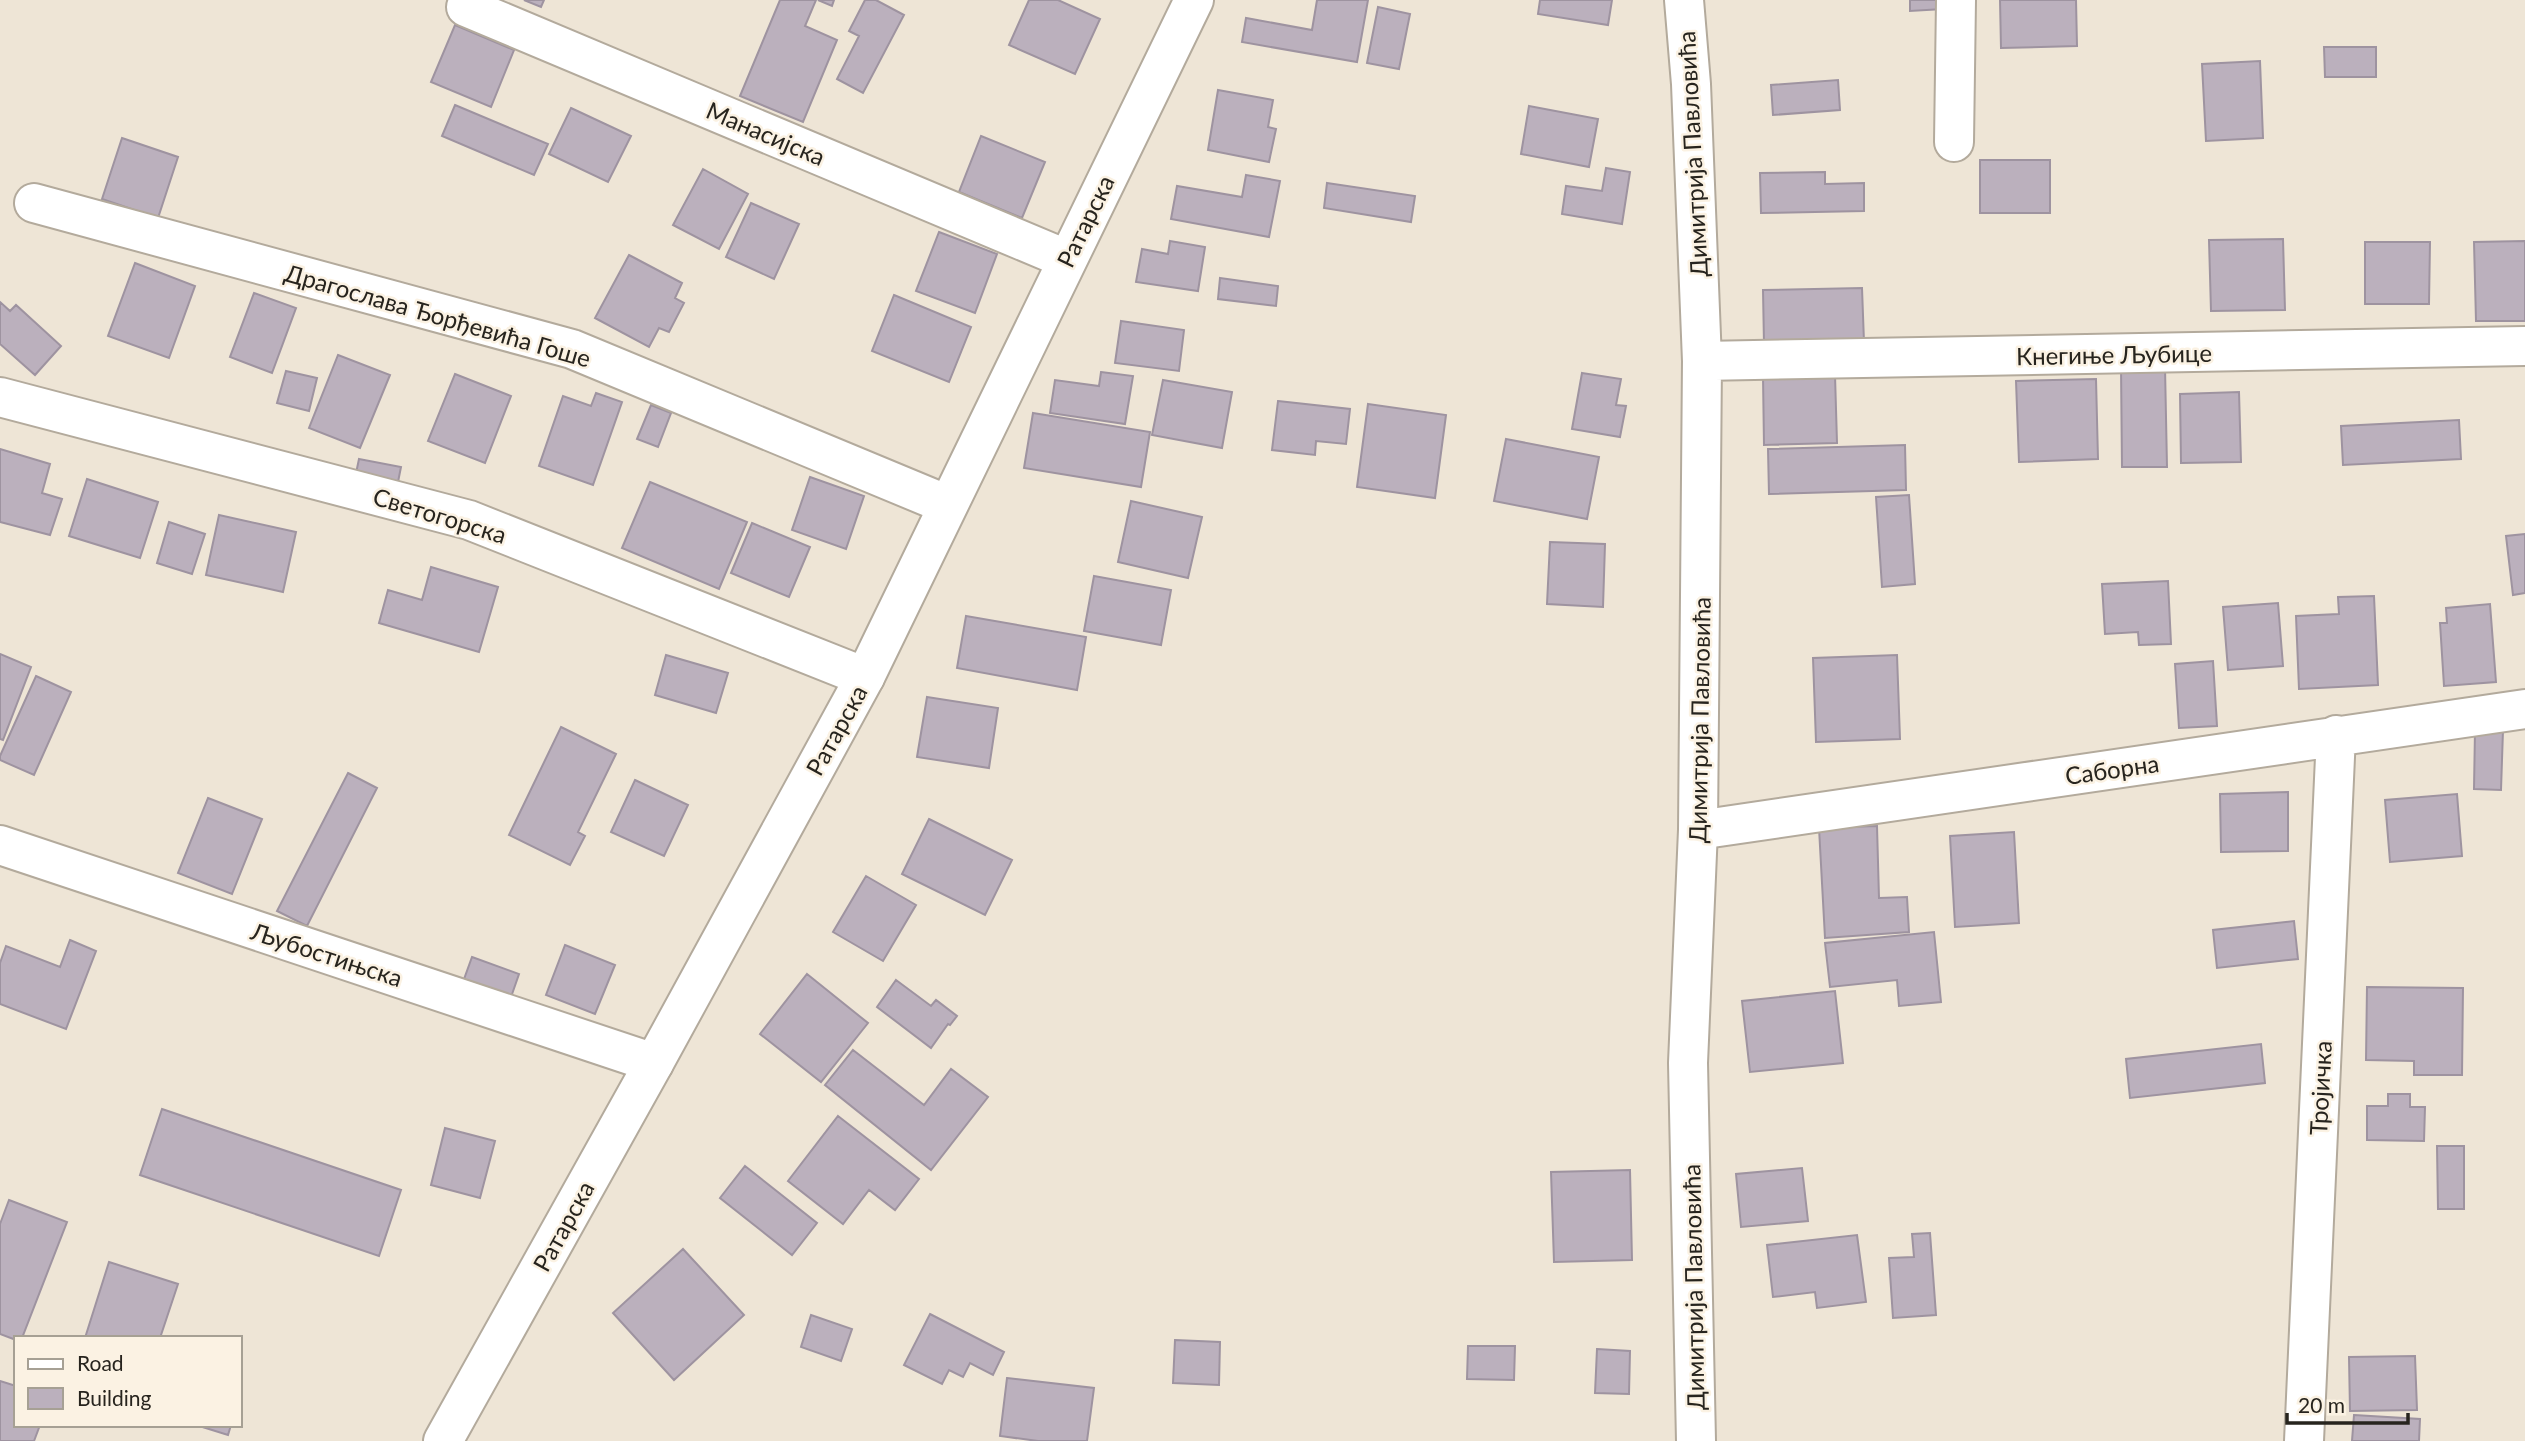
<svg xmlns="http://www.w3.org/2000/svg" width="2525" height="1441" font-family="Lato,sans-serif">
<rect width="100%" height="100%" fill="#eee5d6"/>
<path fill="#bbb0bd" stroke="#9e93a0" stroke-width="2" d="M524,0H544L541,7Z
M780,0H816L805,26L837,40L803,122L740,96Z
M818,0H834L832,6Z
M865,0H876L904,15L863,93L837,79L859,36L849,31Z
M1029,0H1058L1100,19L1075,74L1009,45Z
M1317,0H1368L1357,62L1242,42L1246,18L1312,30Z
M1540,0H1612L1608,25L1538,14Z
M1910,0H1943V9L1910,11Z
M2000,0H2076L2077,46L2001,48Z
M1378,7L1410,14L1399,69L1367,63Z
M455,25L514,50L491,107L431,82Z
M2324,47H2376V77H2325Z
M2260,61L2263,138L2206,141L2202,64Z
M1838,80L1840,110L1773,115L1771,85Z
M1218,90L1273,100L1268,127L1276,129L1269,162L1208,150Z
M455,105L548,144L534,175L442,136Z
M1529,106L1598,119L1589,167L1521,154Z
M571,108L631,136L608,182L549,154Z
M981,136L1045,162L1022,218L959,192Z
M122,138L178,157L158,218L102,199Z
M1980,160H2050V213H1980Z
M1606,168L1630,172L1622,224L1562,214L1566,186L1602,191Z
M703,169L748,194L719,249L673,225Z
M1825,172V184L1864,183V211L1761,213L1760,173Z
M1246,175L1280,181L1269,237L1171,219L1177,186L1242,197Z
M1327,183L1415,196L1411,222L1324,208Z
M751,203L799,224L774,279L726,257Z
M939,232L997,254L975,313L916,291Z
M2283,239L2285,310L2211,311L2209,240Z
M1170,241L1205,247L1198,291L1136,282L1142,249L1168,254Z
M2525,241V321H2476L2474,242Z
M2365,242H2430L2429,304H2365Z
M629,255L682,283L675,298L684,303L669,332L659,328L649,347L595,318Z
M135,263L195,286L169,358L108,336Z
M1220,278L1278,286L1276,306L1218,299Z
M1862,288L1864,342L1764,344L1763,290Z
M254,293L296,308L272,373L230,357Z
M894,295L971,327L949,382L872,351Z
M0,302L10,311L16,305L61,346L35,375L0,344Z
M1121,321L1184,330L1179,371L1115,363Z
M338,355L390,375L360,448L309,428Z
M2121,367H2165L2167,467H2122Z
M286,371L317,378L309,411L277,403Z
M1101,372L1133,376L1125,424L1050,413L1055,380L1099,386Z
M1582,373L1621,379L1616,405L1626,406L1620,437L1572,429Z
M455,374L511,396L485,463L428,441Z
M1835,375L1837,443L1764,445L1763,376Z
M2096,379L2098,459L2019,462L2016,381Z
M1163,380L1232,392L1222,448L1152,435Z
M2239,392L2241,462L2181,463L2180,394Z
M596,393L622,402L593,485L539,466L563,396L591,406Z
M1278,401L1350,409L1346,444L1316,441L1315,455L1272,450Z
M1368,404L1446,415L1435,498L1357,487Z
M651,405L671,413L658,447L637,439Z
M1033,413L1150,432L1141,487L1024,468Z
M2459,420L2461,459L2343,465L2341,426Z
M1506,439L1599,457L1587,519L1494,501Z
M1905,445L1906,490L1769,494L1768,449Z
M0,449L50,464L42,493L62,499L50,535L0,522Z
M359,459L401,467L397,487L355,478Z
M810,477L864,496L846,549L792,530Z
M87,479L158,502L140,558L69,536Z
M650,482L747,522L719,589L622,548Z
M1909,495L1915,584L1882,587L1876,497Z
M1131,501L1202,517L1188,578L1118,562Z
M219,515L296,532L283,592L206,575Z
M169,522L205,534L192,574L157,563Z
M752,523L810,547L789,597L731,573Z
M2525,534V593L2513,595L2506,536Z
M1550,542L1605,544L1603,607L1547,604Z
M431,567L498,587L479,652L379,623L388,590L422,600Z
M1094,576L1171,590L1161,645L1084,631Z
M2168,581L2171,644L2139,645L2138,632L2105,634L2102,584Z
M2374,596L2378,685L2299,689L2296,616L2339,614L2338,597Z
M2278,603L2283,666L2228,670L2223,607Z
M2490,604L2496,682L2444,686L2440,623H2447L2446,608Z
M966,616L1086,637L1077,690L957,668Z
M0,654L31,667L3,740L0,739Z
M666,655L728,673L716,713L655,695Z
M1897,655L1900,739L1816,742L1813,658Z
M2213,661L2217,726L2179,728L2175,664Z
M36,676L71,692L34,775L0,760V756Z
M927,697L998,708L989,768L917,757Z
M561,727L616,754L578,832L585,836L570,865L509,835Z
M2475,730H2503L2501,790L2474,789Z
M348,773L377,788L307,926L277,911Z
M635,780L688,805L664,856L611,832Z
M2288,792V851L2221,852L2220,794Z
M2457,794L2462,856L2390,862L2385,800Z
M208,798L262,819L232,894L178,873Z
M929,819L1012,860L985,915L902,874Z
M1877,826L1879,898L1907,897L1909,932L1825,938L1819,828Z
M2014,832L2019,923L1955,927L1950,836Z
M866,876L916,905L883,961L833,932Z
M2294,921L2298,959L2217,968L2213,930Z
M1934,932L1941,1002L1899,1006L1897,980L1830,987L1825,943Z
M70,940L96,951L66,1029L0,1004V963L6,946L60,967Z
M565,945L615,965L595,1014L546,995Z
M472,957L519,974L510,1000L463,982Z
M807,974L868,1023L821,1082L760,1034Z
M896,980L931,1006L936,1000L957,1016L950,1025L948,1024L931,1048L877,1007Z
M2367,987L2463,988L2462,1075H2414V1061L2366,1060Z
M1835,991L1843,1063L1750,1072L1742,1001Z
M2261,1044L2265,1083L2130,1098L2126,1059Z
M853,1050L924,1105L951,1069L988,1097L931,1170L825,1085Z
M2388,1094H2410V1107H2425L2424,1141L2367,1140V1106H2388Z
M162,1109L401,1190L379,1256L140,1175Z
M838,1116L919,1179L895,1210L869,1190L843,1224L788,1181Z
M445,1128L495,1141L480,1198L431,1185Z
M2437,1146H2464V1209H2438Z
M745,1166L817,1223L792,1255L720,1198Z
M1802,1168L1808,1221L1741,1227L1736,1174Z
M1630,1170L1632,1260L1554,1262L1551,1172Z
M9,1200L67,1222L22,1338H16V1340L0,1334V1224Z
M1930,1233L1936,1315L1893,1318L1889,1258L1914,1257L1912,1234Z
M1857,1235L1866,1302L1817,1308L1815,1292L1773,1297L1767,1245Z
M683,1249L744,1315L674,1380L613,1313Z
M109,1262L178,1284L160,1338H85Z
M930,1314L1004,1352L993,1375L970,1363L963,1377L949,1370L942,1384L904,1365Z
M811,1315L852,1329L841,1361L801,1347Z
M1175,1340L1220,1342L1219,1385L1173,1383Z
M1468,1346H1515L1514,1380L1467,1379Z
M1597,1349L1630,1351L1629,1394L1595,1393Z
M2415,1356L2417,1410L2350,1411L2349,1357Z
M1007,1378L1094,1388L1087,1441H1038L1000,1436Z
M0,1381L16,1386V1425H40L34,1441H0Z
M2354,1415L2420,1419L2419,1441H2352Z
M196,1425H231L228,1435Z"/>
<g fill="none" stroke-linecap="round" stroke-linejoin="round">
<g stroke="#b3aa9c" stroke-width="42">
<path id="minor" d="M1684,0L1691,84L1702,361L1698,830L1688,1063L1696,1441
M466,7L1066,259
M1954,142L1956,0
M34,203L572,349L948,505
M1702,361L2525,346
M0,397L469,520L865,677
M1698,830L2525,709
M0,845L654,1063
M2304,1441L2336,735"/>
</g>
<g stroke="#b3aa9c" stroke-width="42">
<path id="tertiary" d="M443,1441L654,1063L865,677L1194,0"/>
</g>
<use href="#minor" stroke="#fff" stroke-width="38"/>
<use href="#tertiary" stroke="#fff" stroke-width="38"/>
</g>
<g text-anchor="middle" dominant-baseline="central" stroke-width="5" stroke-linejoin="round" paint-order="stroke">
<g font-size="24" fill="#27241e" stroke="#fbf2e3">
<text transform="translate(766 133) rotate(23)">Манасијска</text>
<text transform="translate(1692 154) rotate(-93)">Димитрија Павловића</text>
<text transform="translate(1085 221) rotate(-64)">Ратарска</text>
<text transform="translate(438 315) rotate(16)">Драгослава Ђорђевића Гоше</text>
<text transform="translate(2114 354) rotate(-1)">Кнегиње Љубице</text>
<text transform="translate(440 515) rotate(17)">Светогорска</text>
<text transform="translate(1699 720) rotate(-89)">Димитрија Павловића</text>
<text transform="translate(836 730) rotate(-61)">Ратарска</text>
<text transform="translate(2112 769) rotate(-8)">Саборна</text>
<text transform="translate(327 954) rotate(18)">Љубостињска</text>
<text transform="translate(2320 1088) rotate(-87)">Тројичка</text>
<text transform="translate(563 1226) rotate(-61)">Ратарска</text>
<text transform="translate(1693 1287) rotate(-91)">Димитрија Павловића</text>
</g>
</g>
<rect x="14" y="1336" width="228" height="91" fill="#fbf2e3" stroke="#a6a094" stroke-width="2"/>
<rect x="28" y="1359" width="35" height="10" fill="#ffffff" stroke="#a6a094" stroke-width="2"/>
<text x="77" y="1371" font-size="21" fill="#27241e">Road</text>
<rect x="28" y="1388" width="35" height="21" fill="#bbb0bd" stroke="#a6a094" stroke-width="2"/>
<text x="77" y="1406" font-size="21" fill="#27241e">Building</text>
<path d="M2287 1413v10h121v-10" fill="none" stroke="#27241e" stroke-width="3.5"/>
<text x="2298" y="1413" font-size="21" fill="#27241e" stroke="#fbf2e3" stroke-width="5" paint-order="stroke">20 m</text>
</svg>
